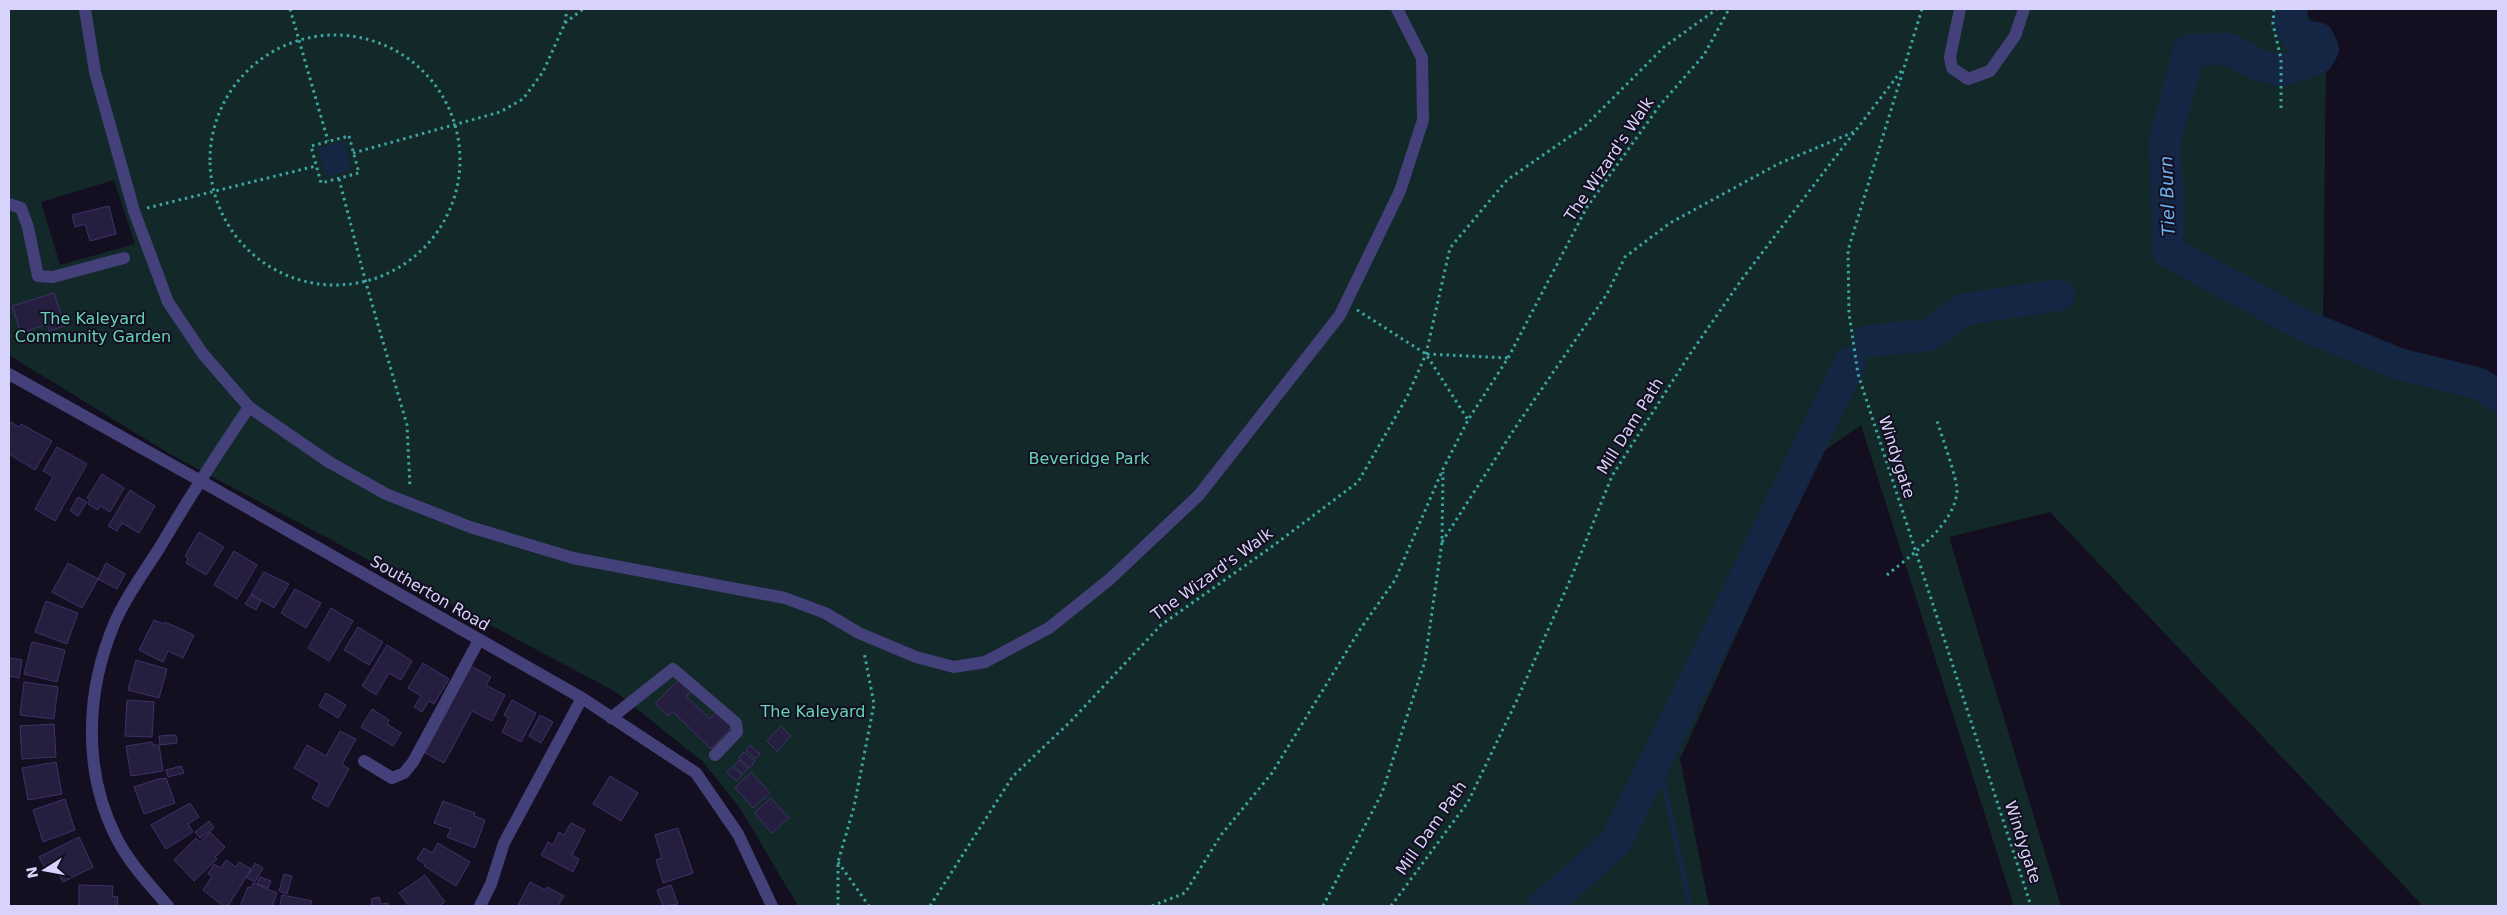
<svg xmlns="http://www.w3.org/2000/svg" width="2507" height="915" font-family="'DejaVu Sans',sans-serif">
<rect width="100%" height="100%" fill="#130f20"/>
<path fill="#132929" fill-rule="evenodd" d="M9,9H2305L2326,54L2323,326L2498,377V906H2423L2050,512L1949,537L2061,906H2014L1861,425L1818,455L1680,759L1709,906H798L740,808L703,762L616,692L168,453L9,355ZM114,180L135,244L60,265L41,202Z"/>
<path fill="#152644" d="M344,141L351,170L326,177L318,148Z"/>
<g fill="none" stroke-linecap="round" stroke-linejoin="round">
<path stroke="#152644" stroke-width="5.5" d="M1658,756L1690,906"/>
<path stroke="#152644" stroke-width="32" d="M2292,9L2289,22L2296,35L2318,38L2323,49L2318,58L2283,70L2260,66L2228,49L2189,50L2165,142L2169,252L2303,325L2399,364L2480,384L2498,396
M1869,341L1929,335L1965,309L2059,295
M1544,906L1616,842L1850,363"/>
</g>
<path fill="#251e3f" stroke="#3e3268" d="M109,206L116,234L90,241L85,224L75,227L72,215Z
M54,293L65,326L49,331L47,324L21,333L12,306Z
M9,421L19,427L21,424L52,441L35,470L9,454Z
M57,447L87,464L55,521L35,509L53,477L43,471Z
M102,474L124,488L110,512L100,506L98,510L88,504L90,500L87,498Z
M130,490L155,506L139,533L122,523L117,531L108,526Z
M78,497L87,502L78,516L70,511Z
M199,532L224,547L206,575L186,563L188,558L185,556Z
M234,551L257,565L237,599L214,585Z
M68,563L98,579L82,608L52,592Z
M106,563L125,574L117,589L98,579Z
M264,572L289,584L274,608L251,594Z
M295,589L321,603L306,628L281,613Z
M251,595L261,601L256,610L245,604Z
M46,601L78,613L67,644L35,632Z
M331,608L353,621L329,661L308,648Z
M154,620L164,624L165,622L194,635L183,658L168,651L163,662L139,650Z
M358,627L383,642L369,665L344,650Z
M32,642L65,650L57,682L24,674Z
M387,645L412,661L401,680L389,673L376,695L362,686Z
M9,658L22,660L19,678L9,676Z
M136,660L167,669L159,698L128,690Z
M423,663L449,679L434,704L429,701L422,712L414,707L421,696L408,688Z
M471,666L491,677L486,685L505,695L492,721L472,711L444,763L425,753Z
M678,680L691,692L686,696L710,719L717,711L732,726L711,749L672,711L668,716L655,704Z
M24,682L58,687L54,719L20,715Z
M326,693L346,705L338,718L319,706Z
M127,700L154,702L152,737L125,736Z
M512,700L536,713L521,742L502,732L509,718L504,715Z
M372,709L389,720L387,724L401,733L393,746L361,727Z
M540,715L553,722L541,743L529,736Z
M54,724L56,757L22,759L20,726Z
M781,726L791,736L777,751L767,741Z
M340,731L356,739L342,764L349,769L328,807L312,798L320,783L294,768L307,745L326,756Z
M176,735L177,743L160,745L159,736Z
M152,742L153,745H159L163,771L131,776L126,746Z
M750,745L760,754L755,759L746,750Z
M744,752L755,761L750,768L739,758Z
M739,760L748,768L743,774L734,766Z
M56,762L62,794L28,800L22,768Z
M181,766L184,773L168,777L166,770Z
M732,767L742,775L737,781L727,773Z
M751,772L770,793L753,808L735,788Z
M610,776L638,793L621,821L593,804Z
M161,778V779L166,778L175,803L144,814L134,787Z
M771,798L789,818L772,833L754,813Z
M65,799L75,830L43,842L33,810Z
M443,801L475,813L474,816L485,820L475,848L447,837L451,829L434,823Z
M190,803L199,817L188,824L193,832L166,849L151,825Z
M209,821L214,828L200,838L195,832Z
M571,823L585,830L572,855L579,859L573,872L541,855L548,842L553,845L559,832L564,835Z
M678,828L693,873L663,883L656,860L662,858L655,835Z
M210,832L225,847L215,857L217,859L194,881L174,860L196,838L200,842Z
M79,837L93,867L63,882L54,866L46,870L39,857Z
M438,843L470,862L456,886L424,866L425,864L417,859L424,848L432,853Z
M226,860L236,867L239,862L251,869L228,906H223L203,890L212,876L208,874L214,864L221,868Z
M255,863L263,868L255,882L247,878Z
M284,874L292,876L287,894L279,891Z
M425,875L445,902L439,906H409L399,893Z
M260,877L271,881L268,888L257,884Z
M530,882L545,890L547,887L564,896L558,906L518,905Z
M253,883L277,893L272,906H240L248,887L251,888Z
M79,885L113,886L112,896L118,897L117,906H79Z
M671,885L678,904L663,906L657,890Z
M282,895L312,901L311,906H280Z
M379,897L381,904L388,903V906H365L372,905L371,899Z"/>
<g fill="none" stroke-linecap="round" stroke-linejoin="round">
<path stroke="#3ba6a2" stroke-width="3" stroke-dasharray="2.5 4" stroke-linecap="butt" d="M290,9L328,141
M1922,9L1848,250L1849,313L1858,374L2031,906
M2274,9L2273,24L2281,59V109
M565,23L583,9
M210 160a125 125 0 1 1 250 0a125 125 0 1 1-250 0Z
M349,136L359,173L321,183L311,146Z
M353,153L500,112L523,99L543,72L565,23L567,9
M339,179L366,283L407,425L410,488
M147,208L316,166
M1357,310L1426,354L1468,420
M1427,354L1508,358
M1442,542L1517,425L1607,294L1625,257L1670,223L1778,164L1854,132
M1887,575C1911,555 1955,525 1957,491C1958,481 1941,434 1937,421
M838,862L869,906
M838,906V862L854,807L874,704L864,652
M930,906L1013,776L1071,721L1161,625L1270,548L1358,482L1407,397L1426,354L1450,248L1507,180L1585,126L1664,47L1717,9
M1152,906L1185,893L1221,835L1272,773L1361,628L1395,580L1443,469L1468,420L1508,358L1587,207L1660,105L1704,55L1729,9
M1323,906L1382,793L1425,661L1442,542L1443,472
M1391,906L1468,802L1516,702L1571,578L1612,476L1688,357L1742,279L1902,70"/>
<path stroke="#43407a" stroke-width="12" d="M85,9L95,72L134,211L168,302L203,354L249,407L329,462L386,494L470,527L573,558L785,598L825,613L859,633L916,657L954,667L985,662L1049,628L1110,579L1199,495L1340,315L1400,191L1423,120L1422,58L1397,9
M1960,9L1950,57L1952,68L1968,79L1990,71L2015,36L2024,9
M9,204L21,208L28,227L38,276L53,277L124,258
M9,374L199,480L582,698L696,773L738,834L772,906
M611,718L673,669L736,723L737,732L715,755
M364,761L392,778L404,773L413,762L479,640
M168,906C150,885 129,863 116,837C82,769 86,690 115,622C126,596 145,571 160,547C188,499 218,453 249,407
M480,906L491,884L504,843L582,698"/>
</g>
<g text-anchor="middle" dominant-baseline="central" stroke-width="4" stroke-linejoin="round" paint-order="stroke">
<g font-size="16" fill="#d8d3fa" stroke="#130f20">
<text transform="translate(1609 159) rotate(-56)">The Wizard's Walk</text>
<text transform="translate(1630 426) rotate(-58)">Mill Dam Path</text>
<text transform="translate(1897 457) rotate(72)">Windygate</text>
<text transform="translate(1212 574) rotate(-36)">The Wizard's Walk</text>
<text transform="translate(430 593) rotate(30)">Southerton Road</text>
<text transform="translate(1431 828) rotate(-55)">Mill Dam Path</text>
<text transform="translate(2023 842) rotate(72)">Windygate</text>
</g>
<g font-size="16" fill="#67d2ba" stroke="#130f20">
<text x="93" y="318">The Kaleyard<tspan x="93" dy="18">Community Garden</tspan></text>
<text x="1089" y="458">Beveridge Park</text>
<text x="813" y="711">The Kaleyard</text>
</g>
<g font-size="18" font-style="italic" fill="#6cafef" stroke="#130f20">
<text transform="translate(2167 196) rotate(-92)">Tiel Burn</text>
</g>
</g>
<rect width="2507" height="915" fill="none" stroke="#d8d3fa" stroke-width="20"/>
<g transform="translate(45 870) rotate(259)" stroke="#130f20" stroke-width="4" paint-order="stroke">
<path d="M0-4L9 19L0 12L-9 19Z" fill="#d8d3fa"/>
<text y="-8" font-size="14" font-weight="bold" text-anchor="middle" fill="#d8d3fa">N</text>
</g>
</svg>
